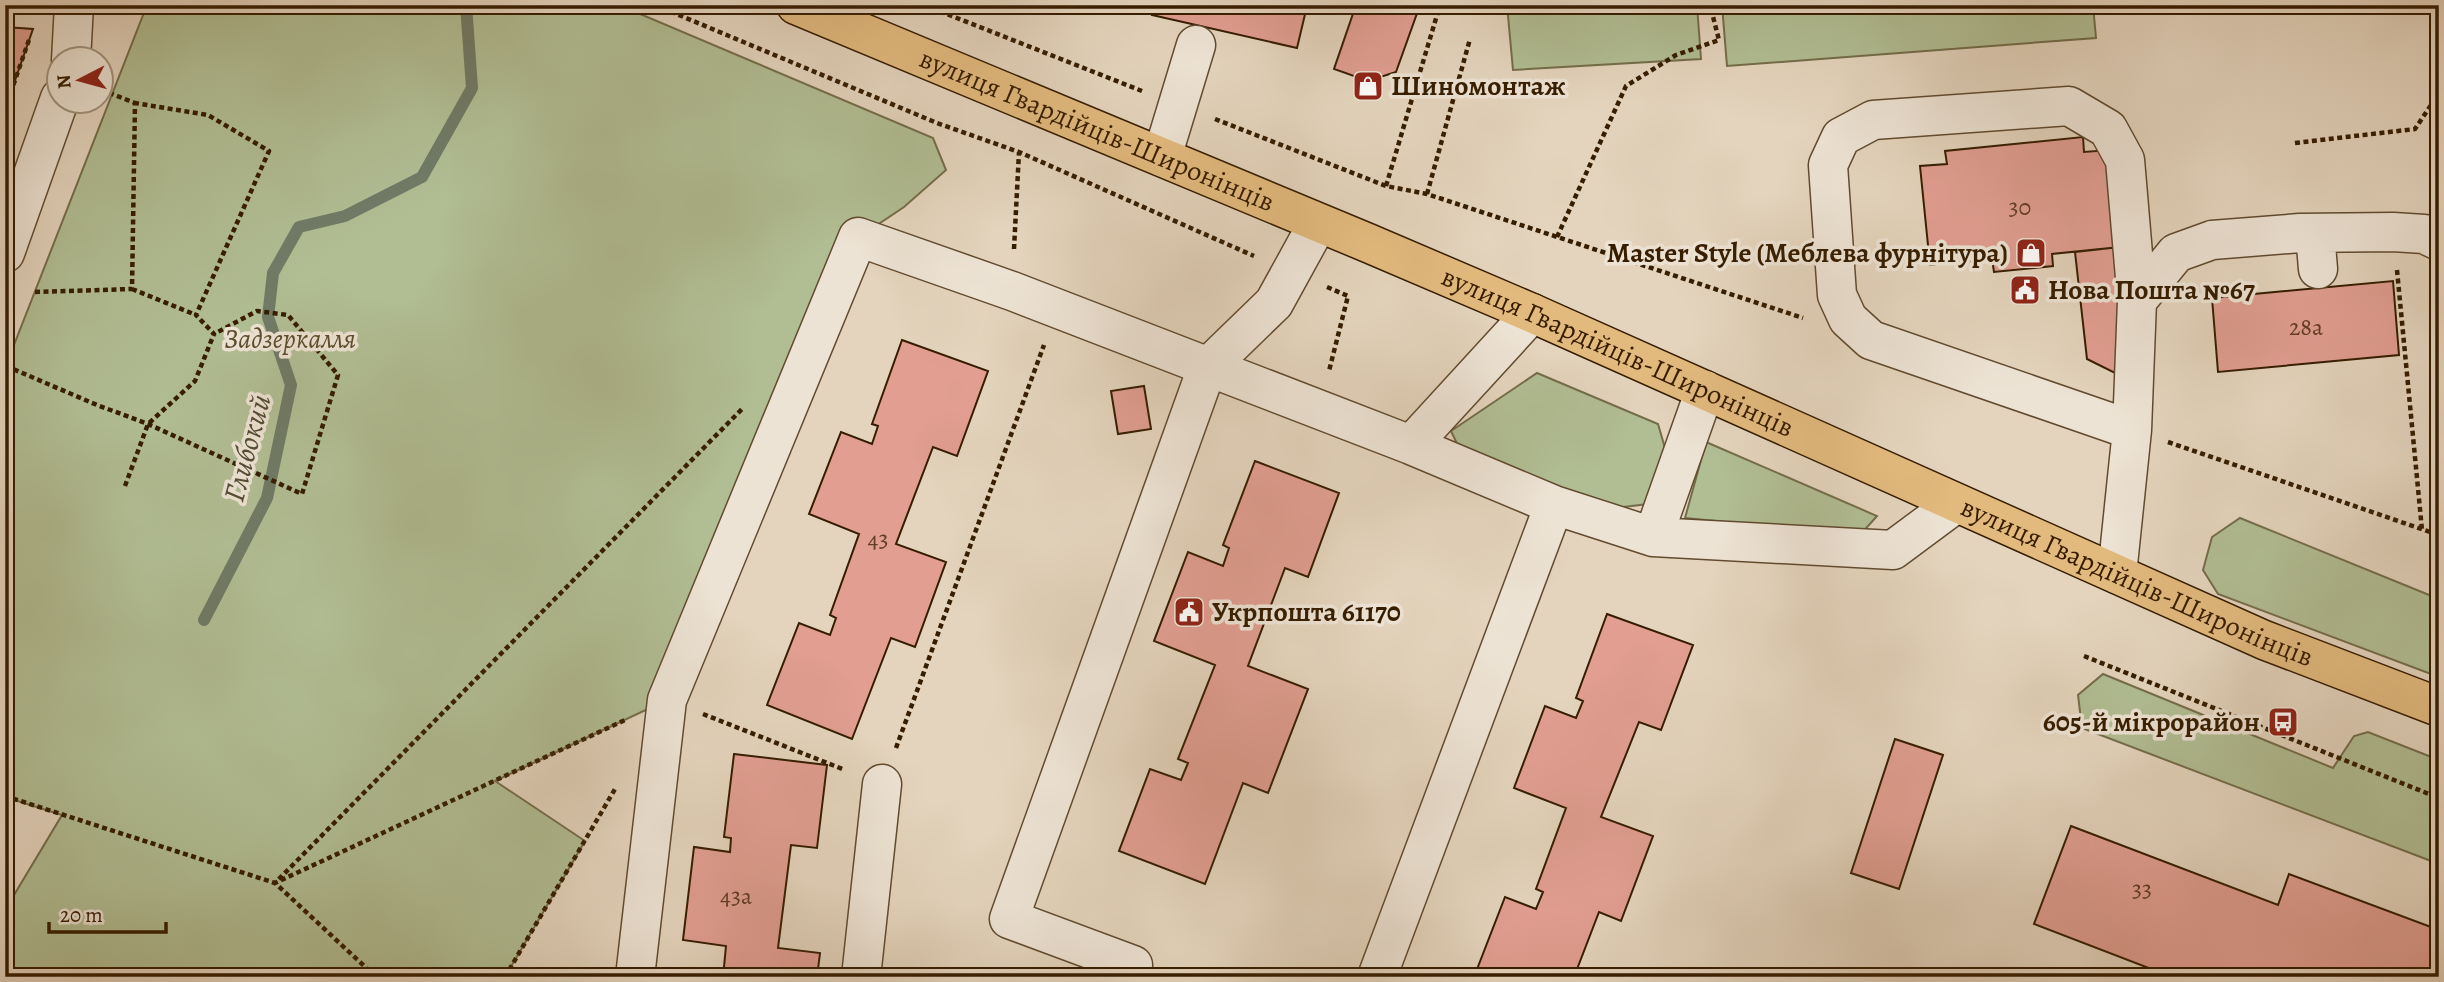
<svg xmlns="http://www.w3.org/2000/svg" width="2444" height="982" font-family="Alegreya,serif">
<rect width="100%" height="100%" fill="#e4d4bd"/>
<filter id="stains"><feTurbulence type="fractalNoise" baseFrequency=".00286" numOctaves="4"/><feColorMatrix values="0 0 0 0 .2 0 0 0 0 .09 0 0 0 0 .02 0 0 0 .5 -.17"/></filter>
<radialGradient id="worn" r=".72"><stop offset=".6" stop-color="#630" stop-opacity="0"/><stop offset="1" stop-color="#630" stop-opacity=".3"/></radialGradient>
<path fill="#b1bd93" stroke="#746d4a" stroke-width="2" d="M147,5H619L933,138L946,170L904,207L858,238L667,700L495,781L585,841L505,977H5V910L62,815L5,797V368Z
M1507,5H1697L1701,59L1513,70Z
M1722,5H2093L2096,38L1727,66Z
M1537,373L1658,424L1665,448L1648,504L1607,509L1461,452L1451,431Z
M1706,442L1877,516L1860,535L1685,518Z
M2240,518L2439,599V677L2218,594L2203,570L2212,537Z
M2103,674L2333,768L2354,736L2368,732L2439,760V864L2082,728L2078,695Z"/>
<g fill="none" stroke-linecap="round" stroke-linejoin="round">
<path stroke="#707b66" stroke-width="12" d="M204,620L267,498L291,385L268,317L273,273L299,227L345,216L422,177L472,88L466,5"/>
</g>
<path fill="#e19e91" stroke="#361d00" stroke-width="2" d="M1155,5H1303L1307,6L1297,48L1152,15Z
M1356,5H1420L1396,72L1368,81L1334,69Z
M5,27L33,29L5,109Z
M2083,137L2084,152L2110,150L2120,247L2052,254L2053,266L1994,272L1992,259L1930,265L1920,166L1947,164L1945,151Z
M2120,247L2117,374L2087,359L2075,252Z
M2393,281L2399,355L2218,372L2212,298Z
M902,340L988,371L957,456L933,447L896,544L946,562L915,647L891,638L852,739L767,705L799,623L830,635L836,618L830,615L859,534L809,514L841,432L872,444L878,426L872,424Z
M1144,386L1151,429L1118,434L1111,391Z
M1255,461L1339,493L1308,577L1285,568L1248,666L1308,689L1268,793L1243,783L1205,884L1119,851L1150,769L1181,780L1188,763L1178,759L1215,665L1154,641L1188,552L1223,566L1229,548L1223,545Z
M1607,614L1693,645L1661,730L1639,722L1601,817L1653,836L1621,921L1599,912L1574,977H1474L1505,897L1536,909L1543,892L1536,889L1566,808L1514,788L1545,706L1576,718L1583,701L1576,698Z
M1895,739L1943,755L1899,889L1851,873Z
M734,754L827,765L817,848L791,845L778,948L820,953L817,977H723L726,946L683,940L694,847L730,852L731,838L724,837Z
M2071,826L2278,905L2289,874L2439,930V977H2172L2034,924Z"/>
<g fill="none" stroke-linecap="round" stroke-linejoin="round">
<g stroke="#624b2f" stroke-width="41">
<path id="minor" d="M71,60L74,5
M1162,157L1196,45
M2315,233L2318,269
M5,253L60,98
M2132,430L1871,340L1848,319L1837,295L1828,165L1841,137L1873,120L2069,106L2108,129L2125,160L2137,301
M1411,445L1554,505L1653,537L1893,550L1955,504
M1653,537L1705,390
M2117,574L2132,430L2137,301L2176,253L2212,240L2300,233L2393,232L2424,234L2439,241
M1133,965L1009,919L1207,368L1274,303L1318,223
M635,977L667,700L858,237L1012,291L1411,445L1532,313
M861,977L882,784
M1377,977L1554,505"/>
</g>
<g stroke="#361d00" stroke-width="41">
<g id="major">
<path id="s1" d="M796,5L1368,243L1532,313L2264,640L2439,707"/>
</g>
</g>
<path stroke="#361d00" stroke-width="4.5" stroke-dasharray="5 3.5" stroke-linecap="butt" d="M655,5L937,123L1019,152L1254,256
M924,5L1142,91
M5,109L30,37
M1215,119L1386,186L1427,194L1803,318
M2295,143L2415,129L2439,93
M1386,186L1440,5
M1427,194L1470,39
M1557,237L1626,86L1676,55L1719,40L1710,5
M1014,249L1019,152
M2397,270L2422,530
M1327,287L1348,296L1329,371
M132,289L196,315
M35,292L132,289L135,103L112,94
M6,366L97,405L148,424L302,494L338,375L288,315L257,311L214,334
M2168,442L2439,535
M125,486L148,424L195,381L214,334L196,315L269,151L208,115L135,103
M2084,656L2439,798
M703,714L845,770
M896,748L1044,345
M5,796L275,883L743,408
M376,977L275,883L625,720
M505,977L615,789"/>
<use href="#minor" stroke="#ede3d4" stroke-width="38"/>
<use href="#major" stroke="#e2ba7e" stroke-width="38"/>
</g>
<defs>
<g id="shop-square" transform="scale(1.575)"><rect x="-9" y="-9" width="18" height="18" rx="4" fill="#8f2418" stroke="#ede3d4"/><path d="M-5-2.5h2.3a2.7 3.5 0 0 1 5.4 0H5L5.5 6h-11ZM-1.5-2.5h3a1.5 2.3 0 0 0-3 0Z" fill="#fff"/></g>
<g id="civic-square" transform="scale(1.575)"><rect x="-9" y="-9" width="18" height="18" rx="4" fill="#8f2418" stroke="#ede3d4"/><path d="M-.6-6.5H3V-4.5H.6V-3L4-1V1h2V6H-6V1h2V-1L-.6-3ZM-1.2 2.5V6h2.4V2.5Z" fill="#fff"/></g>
<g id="bus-square" transform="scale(1.575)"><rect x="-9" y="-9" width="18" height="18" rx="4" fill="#8f2418" stroke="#ede3d4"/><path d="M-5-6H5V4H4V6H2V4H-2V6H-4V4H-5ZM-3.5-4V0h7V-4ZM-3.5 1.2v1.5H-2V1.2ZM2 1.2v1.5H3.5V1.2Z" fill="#fff"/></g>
</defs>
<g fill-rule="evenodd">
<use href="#shop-square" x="1368" y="86"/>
<use href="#shop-square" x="2031" y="253"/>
<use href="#civic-square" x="2025" y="290"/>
<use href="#civic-square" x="1189" y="612"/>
<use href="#bus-square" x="2283" y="722"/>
</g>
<g text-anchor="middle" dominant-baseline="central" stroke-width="7" stroke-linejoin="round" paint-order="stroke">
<g font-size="24" fill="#613d24">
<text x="2020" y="207">30</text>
<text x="2306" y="327">28а</text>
<text x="878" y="539">43</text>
<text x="2142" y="889">33</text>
<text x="736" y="896">43а</text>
</g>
<g font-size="28" font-weight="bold" fill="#361d00" stroke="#ede3d4" text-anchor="start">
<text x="1391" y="86">Шиномонтаж</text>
<text x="2008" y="253" text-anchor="end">Master Style (Меблева фурнітура)</text>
<text x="2048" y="290">Нова Пошта №67</text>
<text x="1212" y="612">Укрпошта 61170</text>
<text x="2260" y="722" text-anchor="end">605-й мікрорайон</text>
</g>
<g font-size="28" fill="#361d00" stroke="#ede3d4">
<text stroke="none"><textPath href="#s1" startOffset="326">вулиця Гвардійців-Широнінців</textPath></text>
<text stroke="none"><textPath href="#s1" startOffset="892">вулиця Гвардійців-Широнінців</textPath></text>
<text stroke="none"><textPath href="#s1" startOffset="1460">вулиця Гвардійців-Широнінців</textPath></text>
</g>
<g font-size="28" font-style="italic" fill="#5b4d2c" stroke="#ede3d4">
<text x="290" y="339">Задзеркалля</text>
</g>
<g font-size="30" font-style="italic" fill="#534c33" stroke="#ede3d4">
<text transform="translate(247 448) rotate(-75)">Глибокий</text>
</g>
</g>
<rect width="2444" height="982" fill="none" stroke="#e4d4bd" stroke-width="28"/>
<rect x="7" y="7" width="2430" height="968" fill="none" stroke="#361d00" stroke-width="3.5"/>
<rect x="14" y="14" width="2416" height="954" fill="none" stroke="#361d00" stroke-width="2"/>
<g transform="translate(80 80) rotate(264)"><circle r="33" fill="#ede3d4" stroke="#a4947f" stroke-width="2"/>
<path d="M0-5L12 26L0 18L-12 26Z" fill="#8f2418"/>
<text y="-10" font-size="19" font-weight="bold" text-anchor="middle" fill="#361d00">N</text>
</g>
<path d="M49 922v10h117v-10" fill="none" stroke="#361d00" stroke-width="3.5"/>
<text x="60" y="922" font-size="21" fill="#361d00" stroke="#ede3d4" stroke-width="5" paint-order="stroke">20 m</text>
<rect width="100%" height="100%" filter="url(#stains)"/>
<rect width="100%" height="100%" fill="url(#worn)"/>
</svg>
